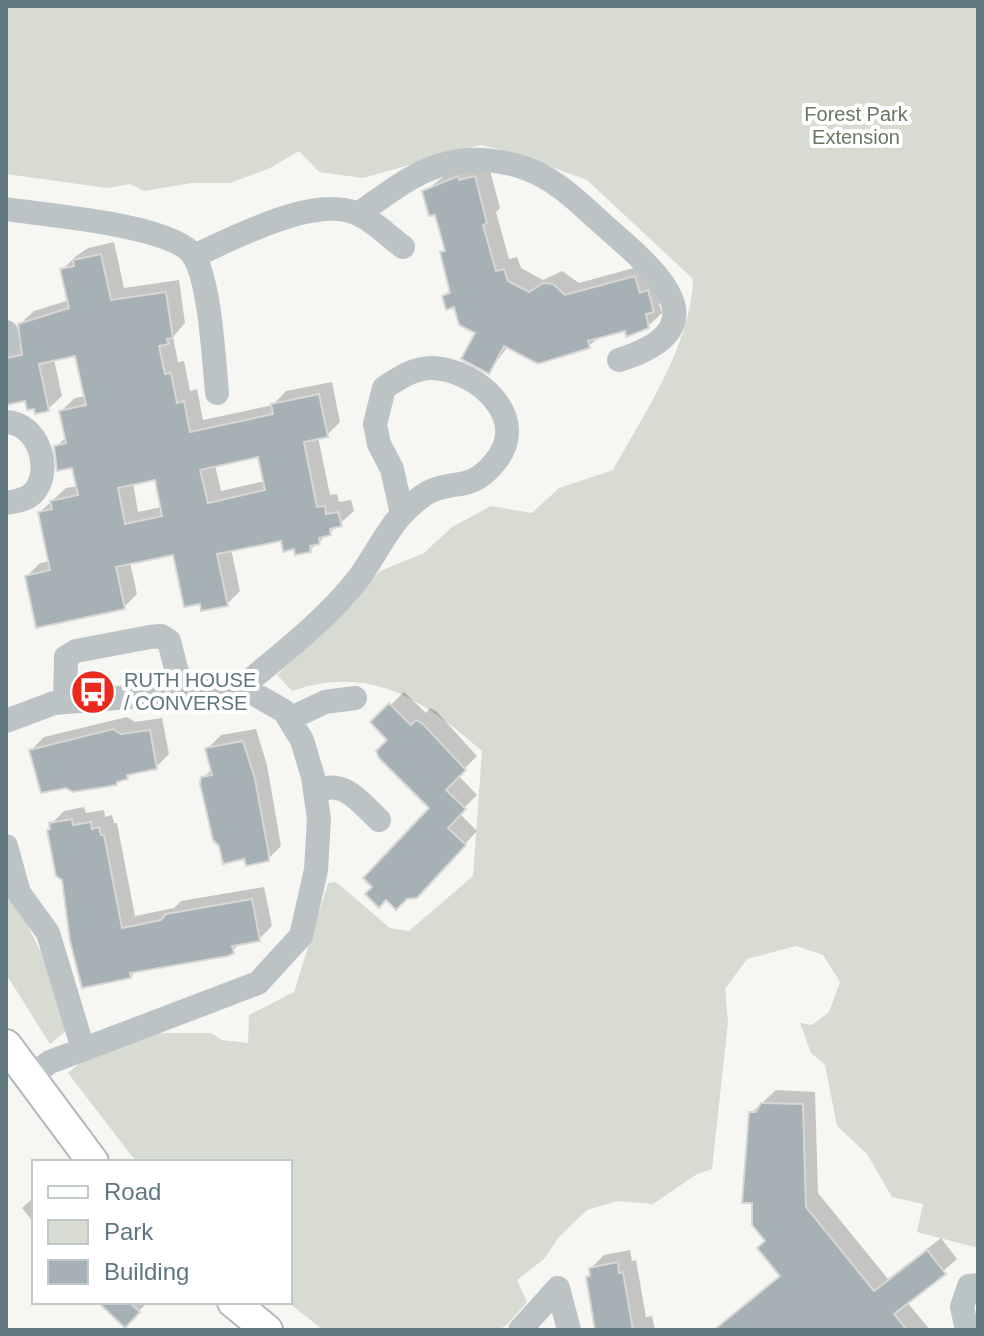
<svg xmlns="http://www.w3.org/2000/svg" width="984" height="1336" font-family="Arial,sans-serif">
<rect width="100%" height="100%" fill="#f6f6f3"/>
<path fill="#d7dbd2" d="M6,6H978V1248L917,1232L923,1204L892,1197L867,1154L837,1126L825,1065L811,1053L800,1023L812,1025L829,1012L840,982L823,955L796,946L747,959L725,989L728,1022L712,1169L697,1174L653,1204L617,1201L587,1210L559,1237L544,1259L517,1280L527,1302L507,1325L498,1330H323L288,1302L290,1162H138L131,1155L68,1073L91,1054L161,1033H211L222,1040L248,1043L249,1015L294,992L328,883L336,882L390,928L409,931L473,876L482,751C423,700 372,664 292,691L277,675L380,571L424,553L452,527L491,506L532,513L559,488L613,470C644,413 691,346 693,279L587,180L511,152L480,145L363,178L319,172L299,151L270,168L230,183H191L144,191L130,184L107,188L6,174Z
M6,881L50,971L66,1031L50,1044L6,974Z"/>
<path fill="#0003" fill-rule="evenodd" d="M488,163L500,208L496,212L509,259L517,257L521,268L543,280L562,271L579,283L648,264L666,297L659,304L662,313L648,326L600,336L589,346H508L489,372L478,333L444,296L451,289L442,253L447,248L437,212L424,192L452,170Z
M114,242L124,288L179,280L185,323L173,337L178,362L184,361L190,391L197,389L203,420L273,405L286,391L332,382L340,422L327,435L318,437L330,495L337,494L339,502L351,500L354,511L310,550L283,538L231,549L240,591L227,604L174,552L130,562L137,594L124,607L27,576L40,563L51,561L40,512L66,488L78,486L73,465L56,447L67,436L61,411L75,398L86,396L77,354L54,359L62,396L48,409L26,399L6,403V344L7,348L23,346L20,324L34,311L69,300L62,270L75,257L88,248ZM260,455L265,481L221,491L215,465ZM156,478L162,507L138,512L133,483Z
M404,692L426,713L430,708L436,711L477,756L458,775L477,795L459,813L477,831L430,882L431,808L390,740L373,722Z
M127,717L135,722L162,718L169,754L156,767L132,772L116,783L31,750L44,737Z
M256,729L267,765L281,846L268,859L203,778L212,769L207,749L221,735Z
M84,807L86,813L104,810L105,817L112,815L114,823H117L135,916L174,908L181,901L264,887L272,926L259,939L241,942L232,951L137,970L130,977L64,879L51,824L64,811Z
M776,1090L815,1092L818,1193L888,1279L941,1238L957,1259L907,1302L930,1330H714L781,1275L767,1241L751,1113Z
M34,1197V1223L22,1208Z
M630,1250L632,1261L636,1260L646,1317L652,1316L655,1330H597L588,1278L591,1268L604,1255Z
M101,1302H142L145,1305L125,1325Z"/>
<path fill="#a6b1b5" stroke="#d8d7d5" stroke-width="2" fill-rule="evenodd" d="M458,176L459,180L475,176L487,223L483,225L496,271L504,269L508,281L529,292L543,283L553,284L565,295L635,276L640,293L648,290L654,312L646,314L649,328L626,337L625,331L588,341L590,348L538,364L504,346L489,374L461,359L475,333L459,325L454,307L446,310L442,296L450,293L440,252L445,251L435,215L429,216L422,191Z
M101,254L111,300L166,292L173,338L167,339L169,344L159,346L165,374L171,373L177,403L184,401L190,432L273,414L271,404L319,394L328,437L304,442L317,507L325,506L326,514L338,512L342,526L330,529L331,535L319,538L320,544L310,546L311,552L295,555L294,549L283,552L281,541L217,554L228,606L201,611L200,604L184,607L173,555L116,567L125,609L36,628L25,576L50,570L38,512L52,509L50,501L78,495L72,468L57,471L54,446L66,443L59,411L86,405L75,356L39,364L49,411L35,414L34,409L27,410L25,401L6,405V358L22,355L18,324L69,308L60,269L74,266L73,260ZM258,457L265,490L208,503L200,470ZM155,480L162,516L125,524L118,488Z
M389,703L411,725L416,720L423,724L466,770L446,790L466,809L448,828L466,845L417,898L407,899L396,910L386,900L379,908L365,894L372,887L363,878L429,808L379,758L376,751L387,740L370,722Z
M113,729L121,734L150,730L157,769L127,775L128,779L117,782V785L73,792L66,788L41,793L29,750Z
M243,741L255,779L269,855V861L246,866L244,859L223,864L219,846L213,840L200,784L201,777L212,775L205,748Z
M72,819L73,825L91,822L92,829L99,827L101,835H104L122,928L161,920L166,914L252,899L260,941L232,946L234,953L228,956L130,973L131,978L82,988L70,941L62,880L56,876L47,830L50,829L49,823Z
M761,1103L803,1104L806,1207L874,1291L927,1250L946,1274L894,1314L907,1330H714L780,1276L757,1248L765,1241L752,1225V1203H742L749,1112H756Z
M618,1262L619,1273L623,1272L633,1330H595L586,1277L590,1276L589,1268Z
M98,1302H129L140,1312L125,1328Z"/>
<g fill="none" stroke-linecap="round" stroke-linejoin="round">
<g stroke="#b2b8bb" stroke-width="34">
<path id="major" d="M6,1045L93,1162
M233,1302L267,1330"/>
</g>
<path stroke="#bcc3c5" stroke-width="24" d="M6,209C45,215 173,225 193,255C210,280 214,361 217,393
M358,214C386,195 415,170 449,163C473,157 504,160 527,169C558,180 582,206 606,227C655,270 725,327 619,360
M194,256C234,238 315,194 358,214C374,221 389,237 403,247
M6,332L8,343
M6,422C37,423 53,467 35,491C28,500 16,501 6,503
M65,702L66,657L76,651L150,637L161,636L169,641L181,688
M289,719L325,702L355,698
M6,721L54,703L142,696L181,688L242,687
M315,792C343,777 360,802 379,820
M6,846L19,893L48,933L83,1049
M28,1078L50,1062L258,983L301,936L316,870L319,819L313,777L302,740L284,711L242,687C282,653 325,621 358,579C373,559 385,533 402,514C409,507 422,495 431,491C456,480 472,491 495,462C531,419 479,371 434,368C415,367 399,378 384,388L375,424L379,444L392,469L402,514
M520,1330L558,1288L569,1330
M967,1330L962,1307L969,1286L978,1285"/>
<use href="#major" stroke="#fff" stroke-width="30"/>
</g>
<defs>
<g id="bus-disc" transform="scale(2.3)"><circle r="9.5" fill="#ea291f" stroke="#fff"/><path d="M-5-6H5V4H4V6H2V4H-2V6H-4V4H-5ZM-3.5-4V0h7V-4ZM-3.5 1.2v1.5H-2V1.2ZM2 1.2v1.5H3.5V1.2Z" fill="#fff"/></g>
</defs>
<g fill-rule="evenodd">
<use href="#bus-disc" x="93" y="692"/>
</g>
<g text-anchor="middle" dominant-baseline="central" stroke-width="8" stroke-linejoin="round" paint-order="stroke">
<g font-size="20" fill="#68775f" stroke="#fff">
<text x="856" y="114">Forest Park<tspan x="856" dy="23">Extension</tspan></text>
</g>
<g font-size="20" fill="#60777f" stroke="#fff" text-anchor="start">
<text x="124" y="680">RUTH HOUSE<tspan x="124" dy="23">/ CONVERSE</tspan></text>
</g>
</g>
<rect width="984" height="1336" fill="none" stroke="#60777f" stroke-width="16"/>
<rect x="32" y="1160" width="260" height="144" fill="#ffffff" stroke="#bfc9cc" stroke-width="2"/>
<rect x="48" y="1186" width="40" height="12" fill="#ffffff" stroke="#bfc9cc" stroke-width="2"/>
<text x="104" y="1200" font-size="24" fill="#60777f">Road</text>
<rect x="48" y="1220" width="40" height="24" fill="#d7dbd2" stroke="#bfc9cc" stroke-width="2"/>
<text x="104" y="1240" font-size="24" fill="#60777f">Park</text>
<rect x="48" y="1260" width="40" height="24" fill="#a6b1b5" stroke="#bfc9cc" stroke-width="2"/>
<text x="104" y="1280" font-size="24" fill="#60777f">Building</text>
</svg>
